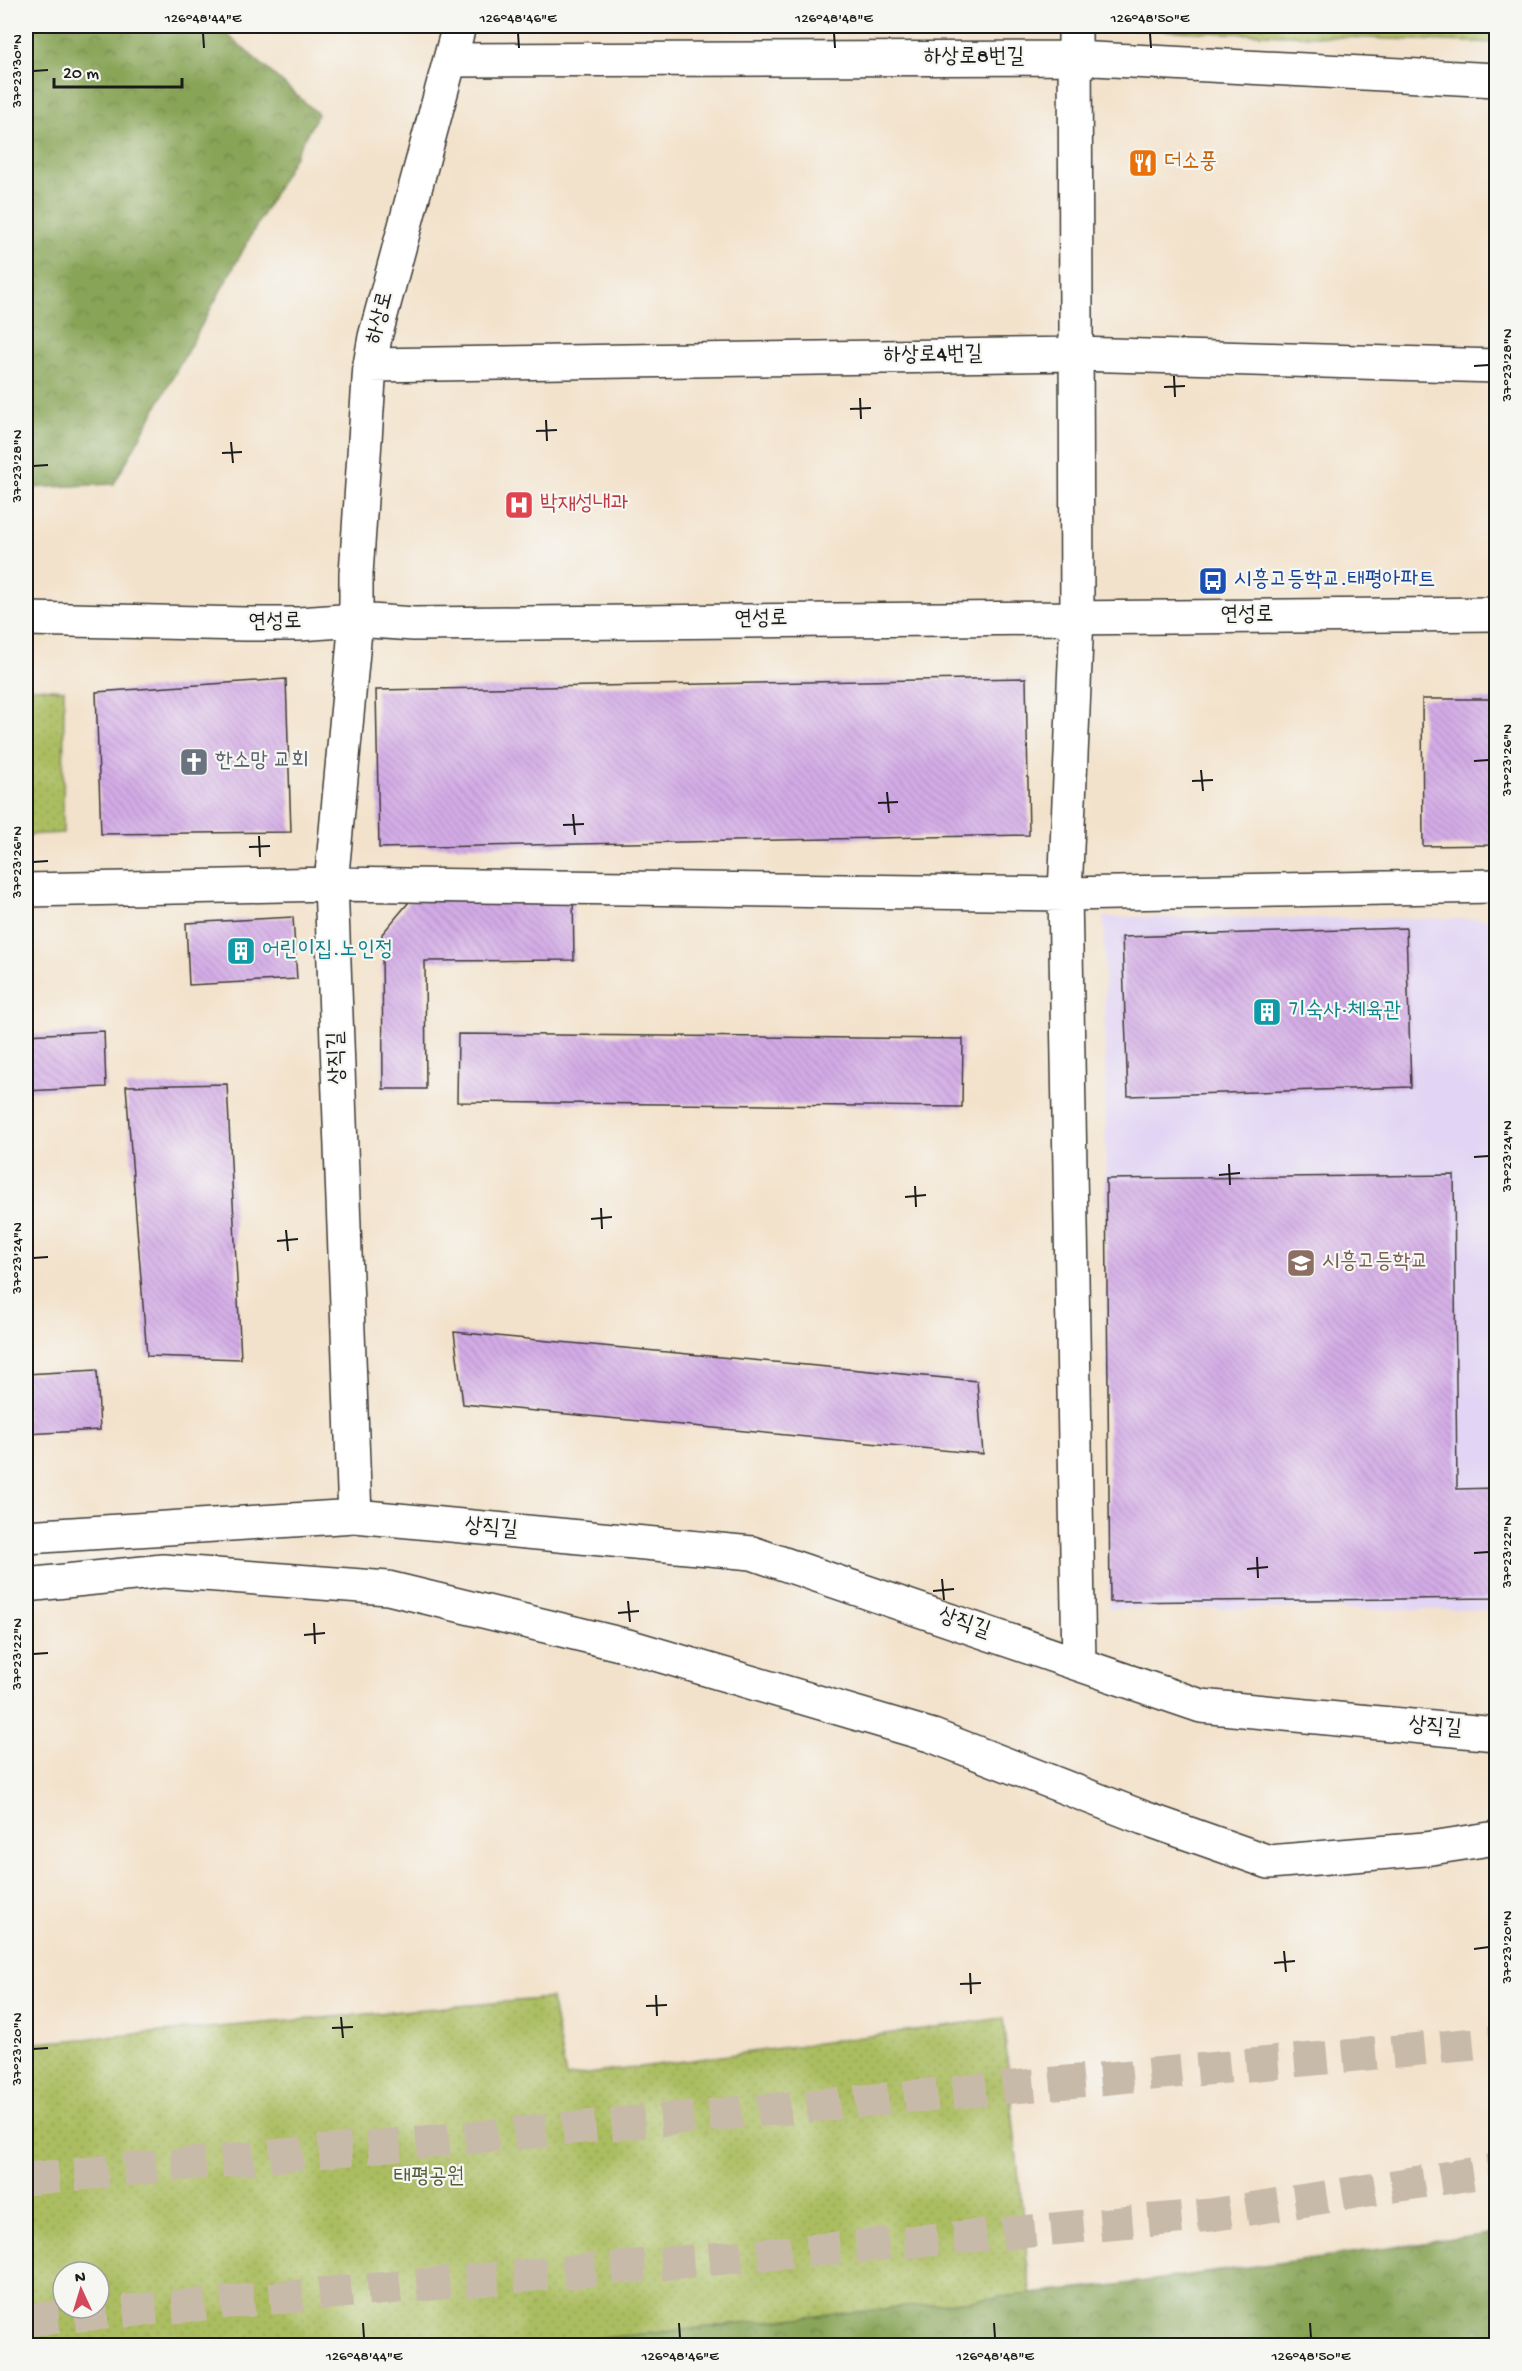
<svg xmlns="http://www.w3.org/2000/svg" width="1522" height="2371" font-family="'Gochi Hand','Poor Story',sans-serif">
<defs>
<pattern id="green-dots" width="8" height="8" patternUnits="userSpaceOnUse" patternTransform="scale(1.5)"><rect width="8" height="8" fill="#abbd61"/><path d="M2 2h.1M6 6h.1" fill="none" stroke="#93a254" stroke-width="1.8" stroke-linecap="round"/></pattern>
<pattern id="forest-crowns" width="20" height="18" patternUnits="userSpaceOnUse" patternTransform="scale(1.5)"><rect width="20" height="18" fill="#88a457"/><path d="M2 6a3 3 0 1 1 6 0M12 15a3 3 0 1 1 6 0" fill="none" stroke="#6e8547"/></pattern>
<pattern id="building-back-hatch" width="6" height="6" patternUnits="userSpaceOnUse" patternTransform="scale(1.5)"><rect width="6" height="6" fill="#d3abe6"/><path d="M-1 5l2 2M0 0l6 6M5-1l2 2" fill="none" stroke="#b593c5"/></pattern>
</defs>
<rect width="100%" height="100%" fill="#f6f6f2"/>
<filter id="ink" filterUnits="userSpaceOnUse"><feTurbulence type="fractalNoise" baseFrequency=".0167" numOctaves="2"/><feDisplacementMap in="SourceGraphic" scale="12" xChannelSelector="R" yChannelSelector="G"/><feConvolveMatrix kernelMatrix="1 2 1 2 8 2 1 2 1" color-interpolation-filters="sRGB"/></filter>
<filter id="wash" filterUnits="userSpaceOnUse"><feTurbulence type="fractalNoise" baseFrequency=".008" numOctaves="4" result="noise"/><feDisplacementMap in="SourceGraphic" scale="24" xChannelSelector="R" yChannelSelector="G"/><feGaussianBlur stdDeviation="1.35" result="paint"/><feColorMatrix in="noise" values="0 0 0 0 0 0 0 0 0 0 0 0 0 0 0 0 0 1.4 0 .05"/><feComposite in="paint" operator="in"/></filter>
<g filter="url(#wash)">
<rect width="100%" height="100%" fill="#f3e2cb"/>
<path fill="#e1d4f4" d="M1104,917L1496,919V1610L1109,1608Z"/>
<path fill="url(#green-dots)" stroke="#646c3e" stroke-width="1.5" fill-rule="evenodd" d="M1099,26H1496V43L1099,28Z
M26,687L64,690L63,833L26,835Z
M551,1998L566,2077L1003,2018L1033,2319L738,2346H26V2044ZM63,2272H99V2308H63Z"/>
<path fill="url(#forest-crowns)" stroke="#52603a" stroke-width="1.5" d="M26,26H218L318,114L114,484L26,488Z
M1496,2233V2345H538L1118,2285Z"/>
<g id="blocks">
<path fill="url(#building-back-hatch)" d="M1026,678L1029,835L379,848L376,690Z
M286,679L291,832L101,834L96,692Z
M1422,699H1496V845L1423,846Z
M573,894L574,960L425,961L426,1089H383L382,934L414,896Z
M293,917L297,979L189,985L186,923Z
M1406,928L1411,1087L1128,1096L1122,937Z
M104,1031L106,1087L26,1091V1035Z
M458,1034L963,1039L962,1107L457,1102Z
M227,1084L241,1359L147,1356L126,1086Z
M1454,1175L1457,1489L1496,1488V1598L1110,1602L1106,1179Z
M454,1332L977,1381L983,1454L463,1404Z
M97,1370L100,1430L26,1434V1374Z"/>
</g>
</g>
<g filter="url(#ink)">
<use href="#blocks" fill-opacity="0" stroke="#3c3a36" stroke-width="1.5"/>
<g fill="none" stroke-linecap="round" stroke-linejoin="round">
<path stroke="#c8baa8" stroke-width="33" stroke-dasharray="33 16" stroke-linecap="butt" d="M26,2179L1496,2042
M26,2320L1211,2215L1496,2170"/>
<g stroke="#3c3a36" stroke-width="36">
<path id="minor" d="M1075,26L1077,617L1065,894L1496,886
M450,60L1075,58L1496,80
M370,365L1076,354L1496,366
M26,619L245,624H299L356,620L414,624L1496,614
M26,890L331,884L1065,894L1079,1663
M355,1516L331,884L356,620V574L370,365L375,337L459,26
M26,1537L355,1516L752,1553L1201,1706L1496,1734
M26,1585L163,1571L388,1588L628,1646L933,1736L1144,1818L1269,1862L1425,1849L1496,1838"/>
</g>
<use href="#minor" stroke="#fff" stroke-width="33"/>
</g>
</g>
<path fill="none" stroke="#1c1c1c" stroke-width="2" d="M203,33L204,48M518,33L519,48M834,33L835,48M1150,33L1151,48M33,71L48,70M1474,366L1489,365M1174,376L1175,397M1164,387L1185,386M860,398L861,419M850,409L871,408M546,420L547,441M536,431L557,430M231,442L233,463M222,453L242,452M33,466L48,465M1474,761L1489,760M1201,770L1203,791M1192,781L1213,780M887,792L889,813M878,803L898,802M573,814L575,835M563,825L584,824M259,836L260,857M249,847L270,846M33,862L48,861M1474,1157L1489,1156M1229,1164L1230,1185M1219,1175L1240,1173M915,1186L916,1207M905,1197L926,1195M601,1208L602,1229M591,1219L612,1217M286,1230L288,1251M277,1241L298,1239M33,1258L48,1257M1474,1553L1489,1552M1257,1557L1258,1578M1247,1569L1268,1567M942,1579L944,1600M933,1591L954,1589M628,1601L630,1622M618,1613L639,1611M314,1623L315,1644M304,1635L325,1633M33,1654L48,1653M1474,1949L1489,1947M1284,1951L1286,1972M1274,1963L1295,1961M970,1973L971,1994M960,1984L981,1983M656,1995L657,2016M646,2006L667,2005M341,2017L343,2038M332,2028L353,2027M33,2049L48,2048M363,2323L364,2338M679,2323L680,2338M994,2323L995,2338M1310,2323L1311,2338"/>
<defs>
<g id="restaurant-square" transform="scale(1.5)"><rect x="-9" y="-9" width="18" height="18" rx="4" fill="#e8710a" stroke="#f6f6f2"/><path d="M-5-6h1v4h1v-4h1v4h1v-4h1v5L-1.5 .5V6h-2V.5L-5-1ZM5-6V6H3V1.5H1.5Q1.5-4 5-6Z" fill="#fff"/></g>
<g id="hospital-square" transform="scale(1.5)"><rect x="-9" y="-9" width="18" height="18" rx="4" fill="#e0444e" stroke="#f6f6f2"/><path d="M-5-5h3v3.5h4V-5h3V5h-3V1.5h-4V5h-3Z" fill="#fff"/></g>
<g id="bus-square" transform="scale(1.5)"><rect x="-9" y="-9" width="18" height="18" rx="4" fill="#1a4fb4" stroke="#f6f6f2"/><path d="M-5-6H5V4H4V6H2V4H-2V6H-4V4H-5ZM-3.5-4V0h7V-4ZM-3.5 1.2v1.5H-2V1.2ZM2 1.2v1.5H3.5V1.2Z" fill="#fff"/></g>
<g id="church-square" transform="scale(1.5)"><rect x="-9" y="-9" width="18" height="18" rx="4" fill="#6b7280" stroke="#f6f6f2"/><path d="M-1.2-6h2.4v3.5h3.3v2.4h-3.3V6h-2.4V-.1h-3.3v-2.4h3.3Z" fill="#fff"/></g>
<g id="building-square" transform="scale(1.5)"><rect x="-9" y="-9" width="18" height="18" rx="4" fill="#0f9aa8" stroke="#f6f6f2"/><path d="M-4-6H4V6H1V3H-1V6H-4ZM-2.5-4.3h1.7v1.8h-1.7ZM.8-4.3h1.7v1.8H.8ZM-2.5-1h1.7V.8h-1.7ZM.8-1h1.7V.8H.8Z" fill="#fff"/></g>
<g id="school-square" transform="scale(1.5)"><rect x="-9" y="-9" width="18" height="18" rx="4" fill="#8d6e63" stroke="#f6f6f2"/><path d="M0-5L7-2L0 1L-7-2ZM-4 1L0 2.5L4 1V4Q0 6-4 4Z" fill="#fff"/></g>
</defs>
<g fill-rule="evenodd">
<use href="#restaurant-square" x="1143" y="163"/>
<use href="#hospital-square" x="519" y="505"/>
<use href="#bus-square" x="1213" y="581"/>
<use href="#church-square" x="194" y="762"/>
<use href="#building-square" x="241" y="951"/>
<use href="#building-square" x="1267" y="1012"/>
<use href="#school-square" x="1301" y="1263"/>
</g>
<g text-anchor="middle" dominant-baseline="central" stroke-width="4.5" stroke-linejoin="round" paint-order="stroke">
<g font-size="22" fill="#1c1c1c" stroke="#f6f6f2">
<text x="974" y="58">하상로8번길</text>
<text transform="translate(381 318) rotate(-76)">하상로</text>
<text transform="translate(933 356) rotate(-1)">하상로4번길</text>
<text x="1247" y="616">연성로</text>
<text transform="translate(761 620) rotate(-1)">연성로</text>
<text transform="translate(275 623) rotate(-1)">연성로</text>
<text transform="translate(338 1058) rotate(-92)">상직길</text>
<text transform="translate(491 1529) rotate(5)">상직길</text>
<text transform="translate(964 1624) rotate(19)">상직길</text>
<text transform="translate(1435 1728) rotate(5)">상직길</text>
</g>
<g font-size="22" fill="#c56008" stroke="#f6f6f2" text-anchor="start">
<text x="1164" y="163">더소풍</text>
</g>
<g font-size="22" fill="#be3a42" stroke="#f6f6f2" text-anchor="start">
<text x="540" y="505">박재성내과</text>
</g>
<g font-size="22" fill="#164399" stroke="#f6f6f2" text-anchor="start">
<text x="1234" y="581">시흥고등학교.태평아파트</text>
</g>
<g font-size="22" fill="#5b616d" stroke="#f6f6f2" text-anchor="start">
<text x="215" y="762">한소망 교회</text>
</g>
<g font-size="22" fill="#0d838f" stroke="#f6f6f2" text-anchor="start">
<text x="262" y="951">어린이집.노인정</text>
<text x="1288" y="1012">기숙사·체육관</text>
</g>
<g font-size="22" fill="#785e54" stroke="#f6f6f2" text-anchor="start">
<text x="1322" y="1263">시흥고등학교</text>
</g>
<g font-size="22" fill="#555c38" stroke="#f6f6f2">
<text x="429" y="2178">태평공원</text>
</g>
</g>
<rect width="1522" height="2371" fill="none" stroke="#f6f6f2" stroke-width="66"/>
<g transform="translate(81 2290) rotate(356)"><circle r="28" fill="#f6f6f2" stroke="#9f9f9c" stroke-width="1.5"/>
<path d="M0-4.5L10 22L0 15L-10 22Z" fill="#d1495b"/>
<text y="-9" font-size="16" font-weight="bold" text-anchor="middle" fill="#1c1c1c">N</text>
</g>
<path d="M54 78v9h128v-9" fill="none" stroke="#1c1c1c" stroke-width="3"/>
<text x="63" y="78" font-size="18" fill="#1c1c1c" stroke="#f6f6f2" stroke-width="4.5" paint-order="stroke">20 m</text>
<rect x="33" y="33" width="1456" height="2305" fill="none" stroke="#1c1c1c" stroke-width="2"/>
<g font-size="15" text-anchor="middle" fill="#1c1c1c">
<text x="203" y="22">126°48'44"E</text>
<text x="518" y="22">126°48'46"E</text>
<text x="834" y="22">126°48'48"E</text>
<text x="1150" y="22">126°48'50"E</text>
<text transform="translate(16 71) rotate(-90)" y="5">37°23'30"N</text>
<text transform="translate(1506 365) rotate(-90)" y="5">37°23'28"N</text>
<text transform="translate(16 466) rotate(-90)" y="5">37°23'28"N</text>
<text transform="translate(1506 760) rotate(-90)" y="5">37°23'26"N</text>
<text transform="translate(16 862) rotate(-90)" y="5">37°23'26"N</text>
<text transform="translate(1506 1156) rotate(-90)" y="5">37°23'24"N</text>
<text transform="translate(16 1258) rotate(-90)" y="5">37°23'24"N</text>
<text transform="translate(1506 1552) rotate(-90)" y="5">37°23'22"N</text>
<text transform="translate(16 1654) rotate(-90)" y="5">37°23'22"N</text>
<text transform="translate(1506 1947) rotate(-90)" y="5">37°23'20"N</text>
<text transform="translate(16 2049) rotate(-90)" y="5">37°23'20"N</text>
<text x="364" y="2360">126°48'44"E</text>
<text x="680" y="2360">126°48'46"E</text>
<text x="995" y="2360">126°48'48"E</text>
<text x="1311" y="2360">126°48'50"E</text>
</g>
</svg>
